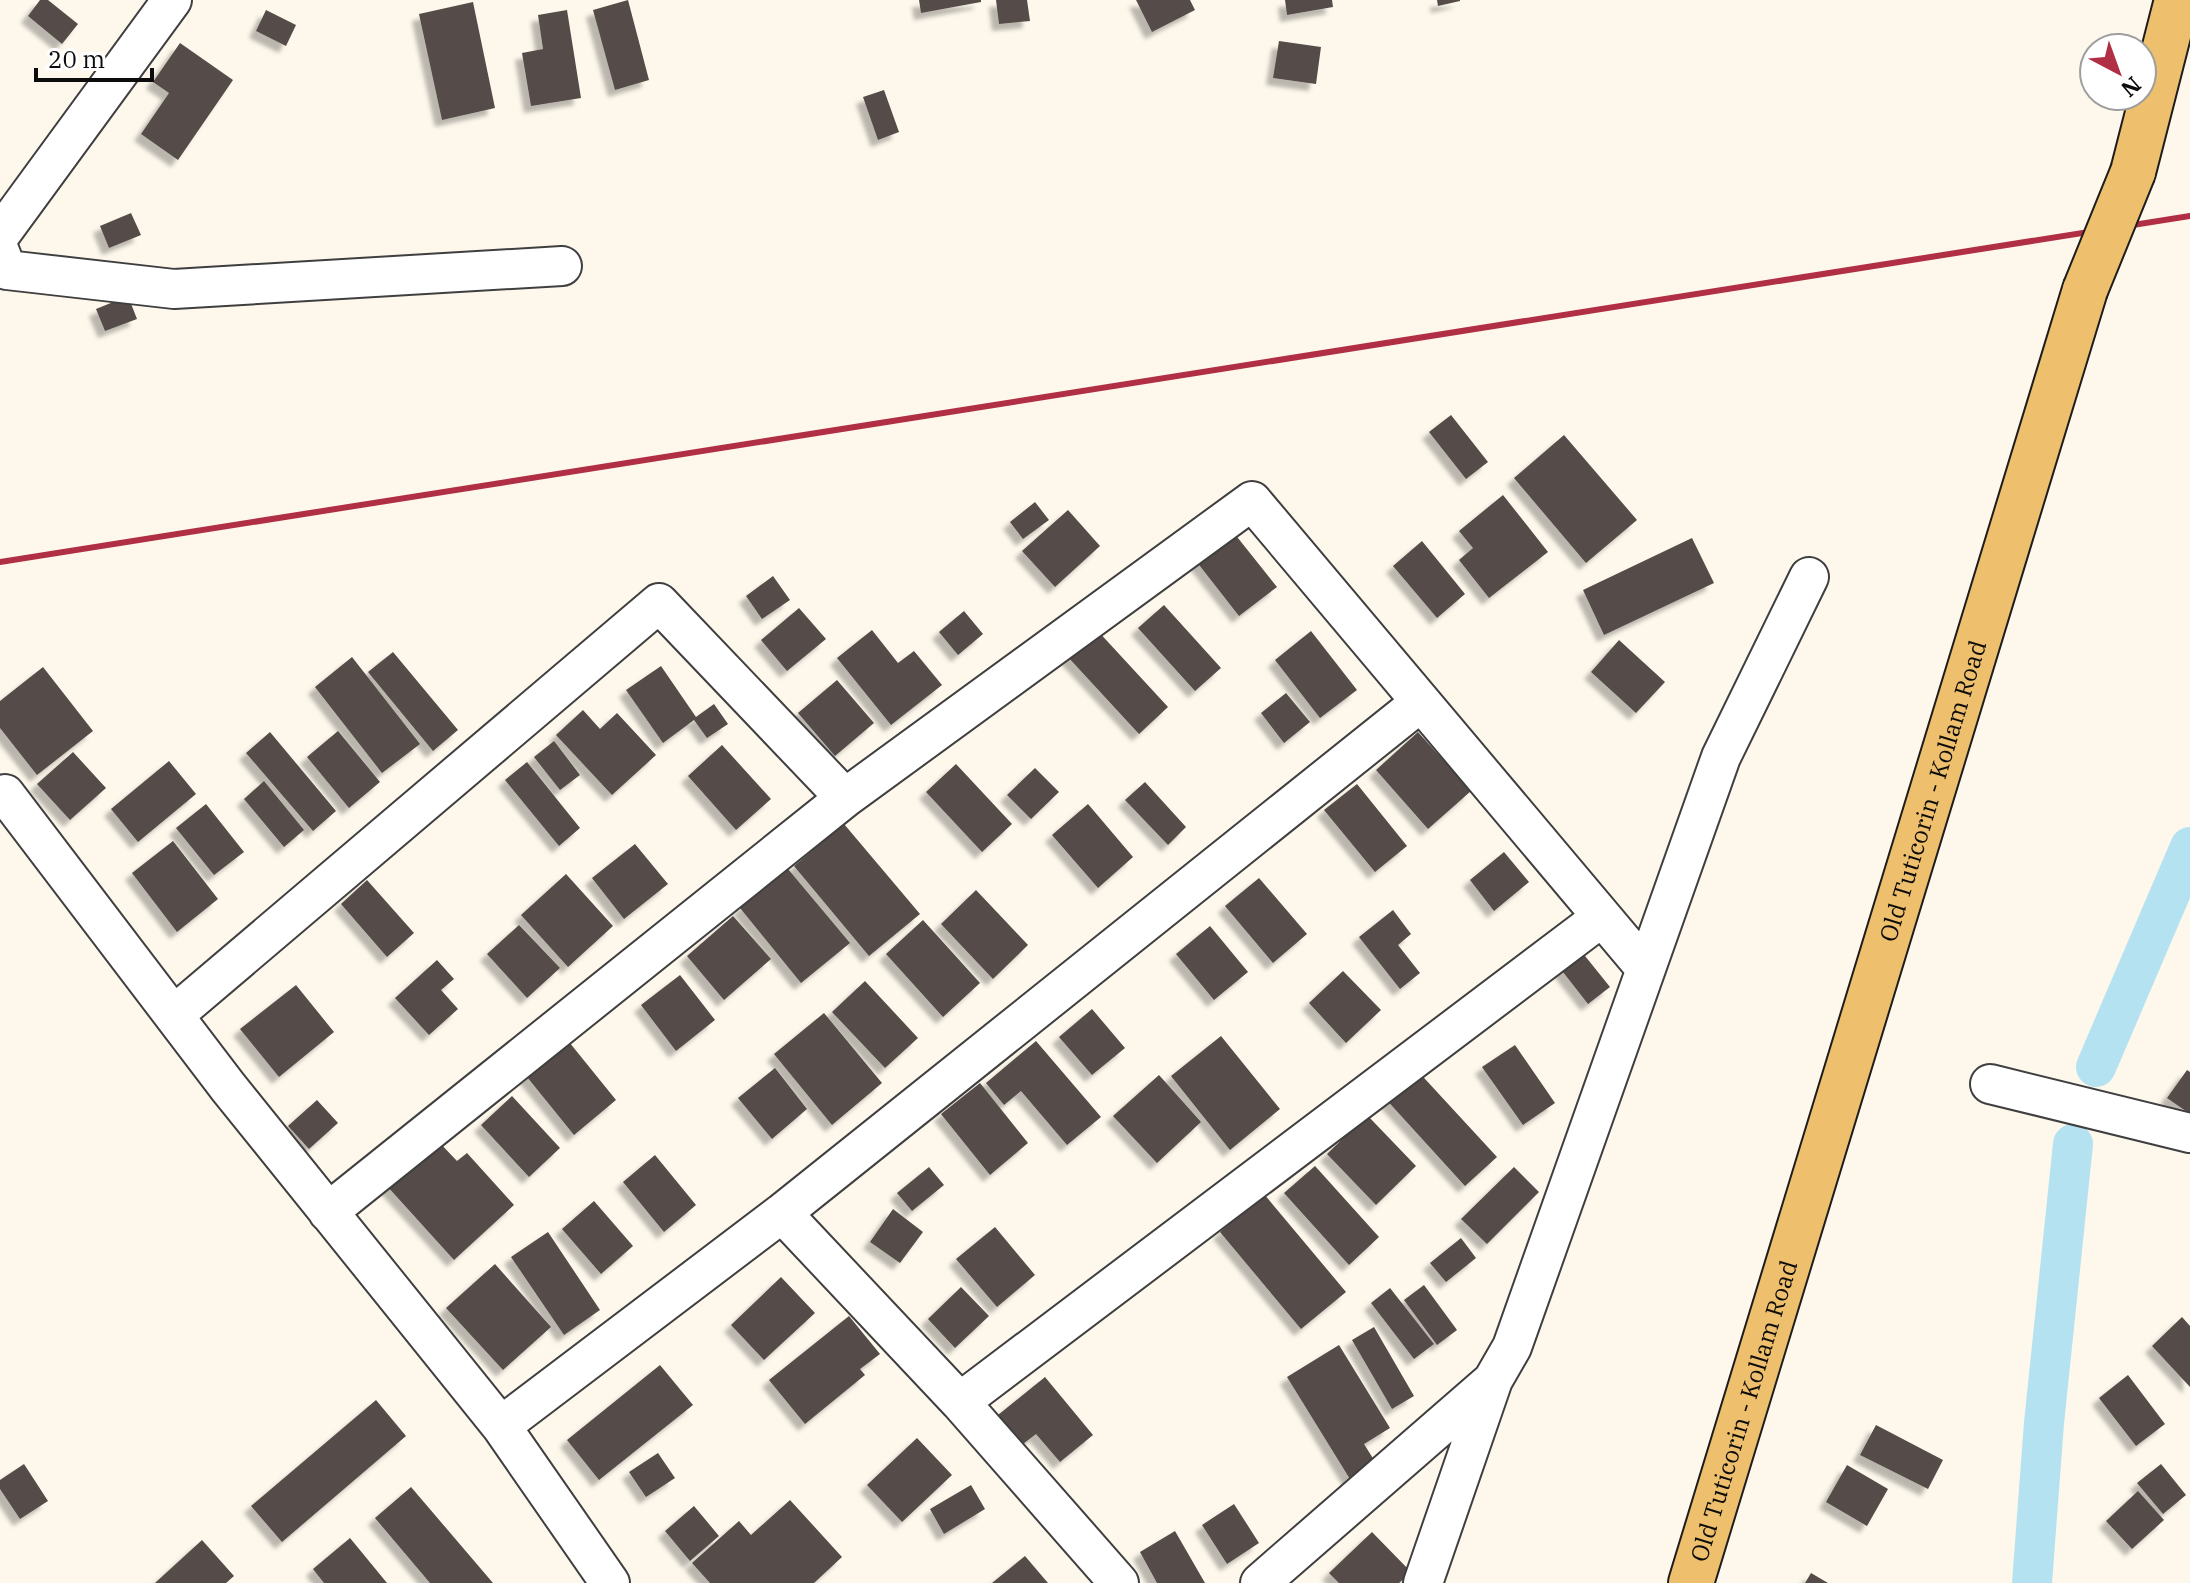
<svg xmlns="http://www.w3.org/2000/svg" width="2190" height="1583" font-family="'IBM Plex Serif',serif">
<defs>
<filter id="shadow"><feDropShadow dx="-7" dy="7" stdDeviation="2" flood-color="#0004"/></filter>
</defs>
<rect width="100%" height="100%" fill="#fef8ec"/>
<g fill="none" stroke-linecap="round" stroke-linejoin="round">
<path stroke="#b5e2f1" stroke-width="40" d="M2096,1067L2190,847
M2032,1583L2044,1423L2073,1144"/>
</g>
<path fill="#544c49" filter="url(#shadow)" d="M40,0H48L78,24L62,44L28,16Z
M628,0L649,80L615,90L593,10Z
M919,0H981V2L921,13Z
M996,0H1027L1030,21L999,24Z
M1136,0H1190L1195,10L1152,32Z
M1285,0H1332L1333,7L1287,15Z
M1437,0H1460V1L1438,6Z
M473,2L495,108L442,120L419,14Z
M266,10L296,25L286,46L256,31Z
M567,10L581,98L531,106L522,53L543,49L538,15Z
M1279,41L1321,47L1316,84L1273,78Z
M180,43L233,80L178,160L141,134L169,93L153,82Z
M884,90L899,132L878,140L863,97Z
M131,213L141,235L109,248L100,226Z
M128,296L137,319L105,331L96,309Z
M1451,415L1488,462L1466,479L1429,432Z
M1564,435L1637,520L1586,563L1514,478Z
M1503,495L1548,552L1489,598L1459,560L1473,548L1459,531Z
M1035,502L1049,520L1023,539L1010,522Z
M1068,510L1100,546L1055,587L1022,551Z
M1226,523L1277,587L1239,616L1189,552Z
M1692,538L1714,583L1604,635L1583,590Z
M1422,541L1465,594L1437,618L1393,566Z
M773,576L790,600L762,619L746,596Z
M1164,605L1221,668L1195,691L1138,628Z
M799,608L826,639L787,671L761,640Z
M964,611L983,634L958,655L939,632Z
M1096,629L1168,707L1139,734L1067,656Z
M872,630L898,663L914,651L942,685L891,725L837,658Z
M1311,631L1357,690L1320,718L1275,660Z
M1619,640L1665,682L1636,713L1591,672Z
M393,652L458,730L433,751L368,672Z
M352,657L420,744L382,773L315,687Z
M661,666L696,717L714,704L728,724L707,738L694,720L663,743L626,690Z
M43,667L93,731L37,775L0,728V701Z
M837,680L874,723L835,756L798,713Z
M1286,693L1310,722L1284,743L1261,713Z
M583,710L600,729L617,713L656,755L612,795L556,735Z
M338,731L380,782L349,808L307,757Z
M270,732L336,811L313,831L246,753Z
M1418,732L1471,791L1428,829L1376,770Z
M554,741L580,775L560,790L534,757Z
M722,745L771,799L736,830L688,776Z
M73,752L106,788L70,820L37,784Z
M169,761L196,794L138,842L111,809Z
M527,762L580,828L559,846L505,780Z
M956,764L1012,824L982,852L926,792Z
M1035,768L1059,792L1031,819L1007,795Z
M264,781L304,830L284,847L244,799Z
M1145,782L1186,827L1168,845L1125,800Z
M1357,784L1407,846L1375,872L1324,810Z
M206,804L244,852L214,875L176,828Z
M1088,804L1133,857L1098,888L1052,835Z
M844,824L920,914L869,956L794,866Z
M173,841L218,899L177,932L132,873Z
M635,844L668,884L624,919L592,878Z
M1504,852L1529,882L1494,911L1470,880Z
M788,869L850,943L801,983L740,908Z
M566,874L613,926L568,967L521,915Z
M1259,878L1307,934L1273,963L1225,906Z
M367,880L414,933L387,957L341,904Z
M976,890L1028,945L993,979L941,924Z
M1393,910L1411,934L1398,945L1420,973L1400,989L1359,937Z
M733,916L771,959L724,1000L687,956Z
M923,920L980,983L943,1017L886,954Z
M519,925L560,968L527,998L487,954Z
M1210,926L1248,972L1214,1000L1176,954Z
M1573,941L1610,987L1588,1004L1552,958Z
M437,960L454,979L441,990L458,1009L429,1035L395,998Z
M1343,971L1381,1010L1346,1043L1309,1003Z
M680,975L715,1020L676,1051L641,1005Z
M865,981L918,1038L885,1068L832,1012Z
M296,985L334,1032L279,1077L240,1029Z
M1092,1009L1125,1048L1092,1075L1059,1037Z
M824,1013L882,1083L832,1125L774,1054Z
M1221,1036L1280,1109L1230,1150L1171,1076Z
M565,1037L616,1100L574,1135L523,1072Z
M1036,1041L1101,1117L1067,1145L1021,1091L1004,1105L986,1083Z
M1515,1045L1555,1103L1523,1125L1482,1067Z
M1414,1067L1497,1157L1465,1186L1383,1096Z
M775,1068L807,1109L772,1139L738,1098Z
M2187,1070L2190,1072V1114L2167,1098Z
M1159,1075L1201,1122L1157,1163L1113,1116Z
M980,1083L1028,1143L990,1175L941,1114Z
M512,1096L560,1148L529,1177L481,1125Z
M317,1100L338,1123L309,1149L288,1126Z
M1367,1115L1416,1166L1376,1205L1327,1154Z
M437,1140L457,1161L467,1153L514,1205L454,1260L387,1186Z
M655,1155L696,1205L664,1232L623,1182Z
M1315,1166L1379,1237L1349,1265L1284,1193Z
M929,1167L944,1185L912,1211L897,1193Z
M1514,1167L1539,1192L1487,1244L1461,1219Z
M1264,1194L1346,1292L1301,1329L1220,1232Z
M594,1201L633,1246L601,1274L562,1229Z
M893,1209L923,1232L900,1263L870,1242Z
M995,1227L1035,1275L997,1307L956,1259Z
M548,1232L600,1310L564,1335L511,1257Z
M1461,1238L1476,1258L1446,1282L1430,1263Z
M495,1264L551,1327L503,1370L446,1308Z
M781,1277L815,1313L764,1360L731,1325Z
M1424,1285L1457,1330L1437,1345L1404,1300Z
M961,1287L989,1316L955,1348L928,1319Z
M1390,1288L1434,1344L1414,1359L1371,1303Z
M849,1316L880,1354L860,1369L865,1375L805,1424L769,1380Z
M2182,1317L2190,1326V1387L2152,1346Z
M1374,1327L1414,1396L1392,1409L1352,1340Z
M1339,1345L1390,1428L1364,1444L1379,1468L1353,1484L1287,1377Z
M660,1365L693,1405L599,1480L567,1440Z
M2128,1375L2165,1424L2136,1446L2099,1398Z
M1045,1377L1093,1435L1060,1462L1036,1434L1023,1444L998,1415Z
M376,1400L406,1436L282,1542L251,1506Z
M1876,1425L1943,1460L1928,1489L1860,1455Z
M917,1438L952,1475L902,1522L867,1485Z
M658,1453L675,1478L646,1497L629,1472Z
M24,1464L48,1501L20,1519L0,1489V1480Z
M2161,1464L2186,1495L2163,1514L2137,1483Z
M1847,1465L1888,1489L1867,1526L1826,1502Z
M971,1485L985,1509L944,1534L930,1509Z
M411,1487L493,1583H430L375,1518Z
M2138,1491L2164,1520L2132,1549L2106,1521Z
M790,1500L842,1557L814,1583H710L692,1563L739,1521L751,1535Z
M1234,1504L1259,1543L1227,1564L1202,1525Z
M694,1506L719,1536L690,1561L665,1531Z
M1175,1531L1205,1583H1157L1140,1552Z
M1372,1532L1411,1572L1399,1583H1339L1329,1573Z
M350,1538L387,1583H324L313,1569Z
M202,1540L234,1576L226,1583H155Z
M1025,1556L1048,1583H992Z
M1811,1573L1828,1583H1805Z"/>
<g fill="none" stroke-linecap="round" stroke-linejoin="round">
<g stroke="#3f3f3f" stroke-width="42">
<path id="minor" d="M0,235L172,0
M0,252L7,270L174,289L562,266
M5,794L228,1087L501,1426L610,1583
M174,1015L659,603L845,798
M1990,1084L2190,1133
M328,1212L845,798L1252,501L1646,969
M782,1213L960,1402L1119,1583
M960,1402L1602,917
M501,1426L782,1213L1421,702
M1260,1583L1491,1382
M1423,1583L1493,1380L1512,1347L1721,757L1809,577"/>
</g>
<g stroke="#1d1d1d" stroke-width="48">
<g id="major">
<path d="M2133,172L2177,0"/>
<path id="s1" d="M1691,1583L2085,290"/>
</g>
</g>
<use href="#minor" stroke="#fff" stroke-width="38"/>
<use href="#major" stroke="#eebf6c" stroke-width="44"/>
<path stroke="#b12f45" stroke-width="6" d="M0,562L2190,216"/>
<g stroke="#1d1d1d" stroke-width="48" stroke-linecap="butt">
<path id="major-bridge" d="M2085,290L2133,172"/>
</g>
<use href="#major-bridge" stroke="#eebf6c" stroke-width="44"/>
</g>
<g text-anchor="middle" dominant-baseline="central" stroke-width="8" stroke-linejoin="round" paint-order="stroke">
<g font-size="24" fill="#0c0c0c" stroke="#fff">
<text stroke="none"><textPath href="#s1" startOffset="828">Old Tuticorin - Kollam Road</textPath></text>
<text stroke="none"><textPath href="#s1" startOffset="180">Old Tuticorin - Kollam Road</textPath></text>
</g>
</g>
<g transform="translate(2118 72) rotate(139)"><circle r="38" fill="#ffffff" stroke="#9e9e9e" stroke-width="2"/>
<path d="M0-6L14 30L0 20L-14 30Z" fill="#b12f45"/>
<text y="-12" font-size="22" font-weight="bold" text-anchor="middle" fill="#0c0c0c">N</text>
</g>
<path d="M36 68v12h116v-12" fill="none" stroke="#0c0c0c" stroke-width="4"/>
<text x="48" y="68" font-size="24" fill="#0c0c0c" stroke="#ffffff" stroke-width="6" paint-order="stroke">20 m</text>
</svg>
